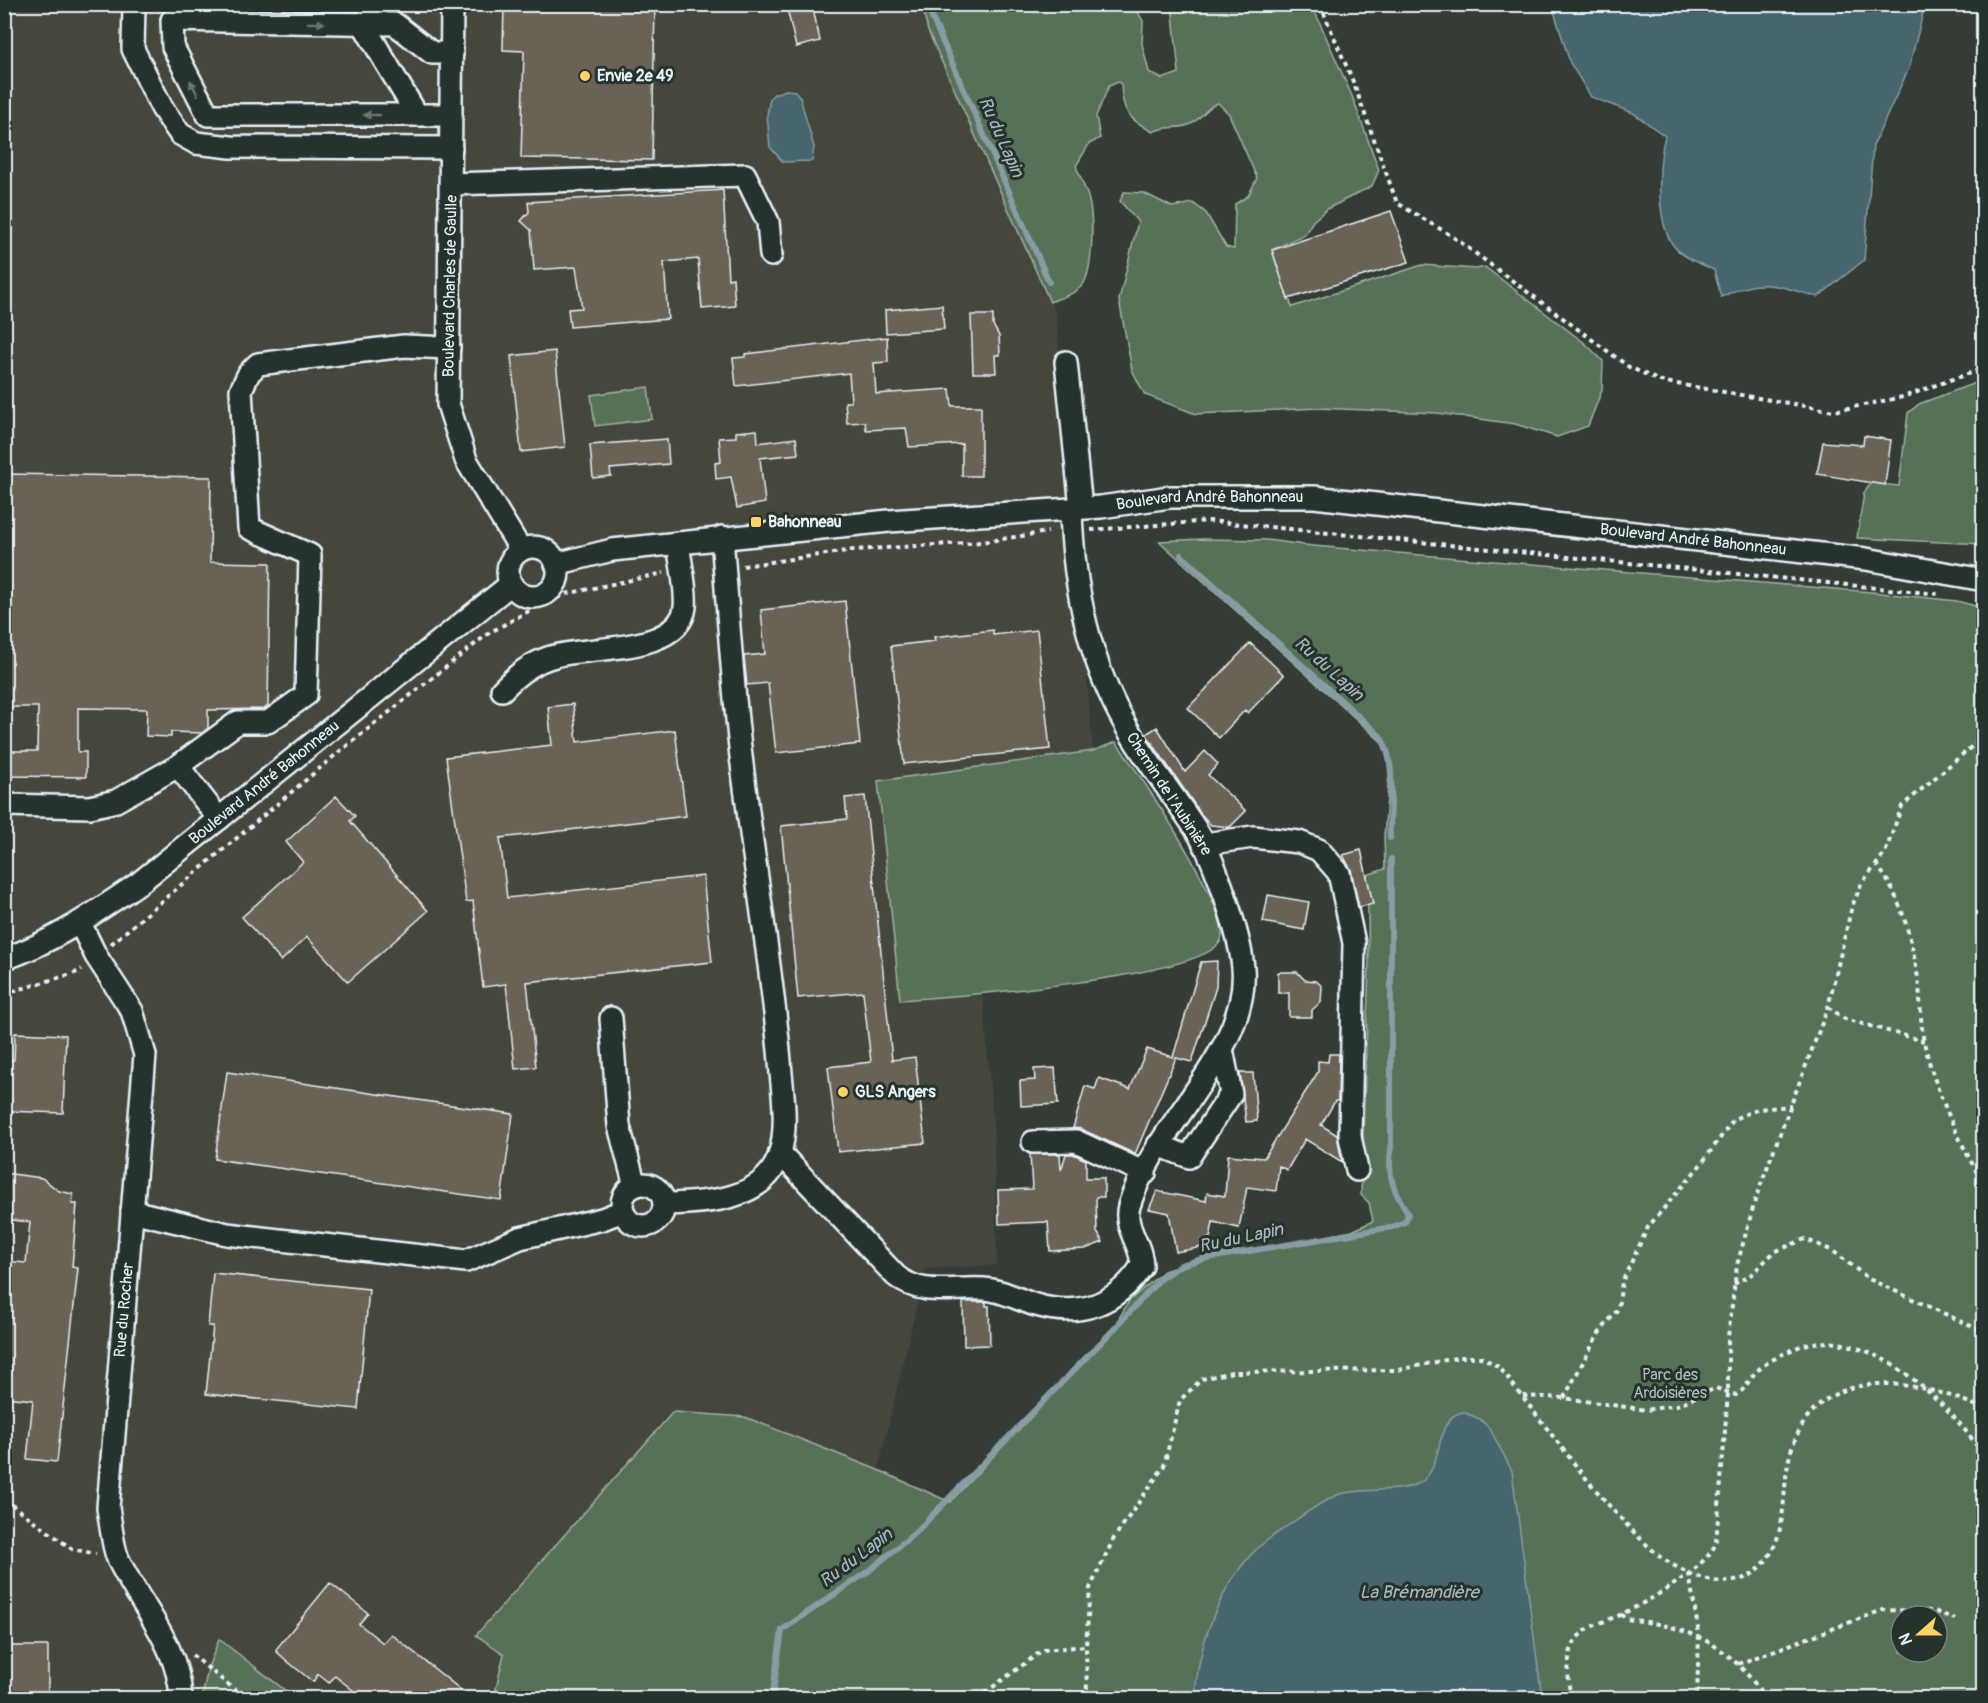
<svg xmlns="http://www.w3.org/2000/svg" width="1988" height="1703" font-family="Pangolin,sans-serif">
<rect width="100%" height="100%" fill="#343c35"/>
<filter id="ink" filterUnits="userSpaceOnUse"><feTurbulence type="fractalNoise" baseFrequency=".0167" numOctaves="2"/><feDisplacementMap in="SourceGraphic" scale="12" xChannelSelector="R" yChannelSelector="G"/><feConvolveMatrix kernelMatrix="1 2 1 2 8 2 1 2 1" color-interpolation-filters="sRGB"/></filter>
<g filter="url(#ink)">
<path fill="#44473e" d="M5,5H922L928,31L1056,314L1093,751L878,782L900,999L983,995L994,1137L997,1265L925,1269L878,1470L745,1417L673,1412L476,1635L504,1654L494,1698H295L219,1639L208,1668L202,1698H5Z"/>
<path fill="#577157" stroke="#a0b1a8" stroke-width="1.5" fill-rule="evenodd" d="M922,5H1134L1143,21L1142,44L1149,72L1162,79L1179,73L1172,5H1312L1352,96L1379,170L1372,186L1327,209L1313,221L1305,234L1272,250L1292,307L1422,265L1476,269L1485,267L1586,344L1603,361L1602,390L1588,426L1557,437L1515,424L1437,413L1318,408L1196,414L1145,395L1132,370L1119,300L1138,222L1120,201L1124,192L1144,193L1172,207L1193,203L1206,213L1226,247L1234,249L1235,204L1248,196L1257,178L1229,114L1218,103C1206,107 1202,118 1191,124C1179,130 1166,125 1153,132C1129,119 1122,113 1121,84L1118,82L1109,86L1096,116L1100,138L1089,144L1076,166C1080,177 1085,187 1088,197C1094,216 1093,263 1085,281C1080,293 1062,297 1050,302L928,31Z
M1983,380V544L1857,538L1864,493L1871,483L1899,486L1908,413L1919,404Z
M648,387L652,419L595,426L591,395Z
M1205,539L1267,540L1313,546L1871,592L1957,601L1983,608V1698H494L504,1654L476,1635L673,1412L745,1417L878,1470L950,1502L1118,1325V1320L1129,1301L1164,1271L1192,1262L1352,1231L1373,1221L1369,1203L1361,1195L1369,963L1367,875L1385,869L1384,837L1390,760L1386,746L1159,541ZM1901,1616H1937V1652H1901Z
M1116,742C1137,770 1232,910 1221,940C1207,978 946,997 900,1000L878,781L1093,751Z
M219,1639L295,1698H202L208,1668Z"/>
<path fill="#47656d" stroke="#879da5" stroke-width="1.5" d="M1552,5H1925L1909,68L1873,146L1864,260L1818,297C1776,286 1762,276 1721,297L1714,270C1700,264 1680,257 1671,242C1656,216 1658,163 1665,136L1633,113L1591,97L1570,63Z
M786,90L795,91L800,97L814,147L812,161L783,162L770,147L767,115L770,98L774,94Z
M1463,1412L1480,1419L1490,1429L1512,1471L1542,1698H1195C1197,1649 1217,1593 1250,1556C1262,1542 1279,1532 1293,1522C1307,1512 1324,1500 1340,1494C1364,1487 1402,1494 1421,1482C1446,1465 1432,1418 1463,1412Z"/>
<g fill="none" stroke-linecap="round" stroke-linejoin="round">
<path stroke="#879da5" stroke-width="6" d="M926,4L1049,282
M1181,555L1380,736C1398,761 1389,807 1390,838
M772,1698L782,1630L870,1570L916,1532L1115,1328L1161,1278L1181,1265L1202,1259L1392,1227L1405,1222L1408,1214C1394,1191 1387,1178 1391,1150V859"/>
</g>
<path fill="#6b6254" stroke="#e8f1f8" stroke-width="1.5" d="M504,4L655,5L652,160L521,158L524,51L503,50Z
M786,4H812L820,41L796,47Z
M723,190L728,279L733,278L735,306L702,309L698,259L664,262L668,319L570,327L568,309L582,308L576,267L534,270L531,230L521,221L529,212L528,202Z
M1391,211L1409,262L1288,299L1272,250Z
M942,305L944,329L886,333L885,310Z
M971,315H993V325L999,336L1000,355H995L996,373H973Z
M887,337L888,362L874,363L876,394L950,389L952,406H981V476H962V444L909,447L906,428L866,430L865,422L847,423L845,402H851L849,373L736,386L733,358L745,357V354Z
M555,351L565,447L521,452L511,356Z
M757,430L758,443L796,438L798,454L760,458L765,503L737,508L731,477L716,479L715,463L721,462L719,438L736,437V432Z
M1864,436L1891,440L1885,485L1817,474L1823,442L1863,445Z
M667,439L669,464L610,469L611,476L593,478L590,445Z
M4,474L211,477L210,562L270,563L268,706L264,709L208,710V728L202,733L171,732V737L146,736L147,709L78,708V752H86V777L5,776L6,751H37L38,707H4Z
M845,601L860,744L776,753L768,683L747,685L744,656L765,654L761,610Z
M993,630V635L1037,630L1050,749L904,764L891,646L935,641L934,637Z
M1250,643L1284,675L1248,713L1245,710L1219,738L1188,708Z
M573,704L577,742L675,730L686,816L500,838L507,898L703,876L712,962L527,982L536,1067L515,1069L506,984L483,987L473,901L466,902L446,757L552,745L548,707Z
M1157,727L1185,772L1205,751L1218,764L1208,775L1246,811L1230,827L1211,825L1201,814L1146,734Z
M336,796L355,816L350,821L428,911L348,982L307,937L281,961L242,917L303,862L286,842Z
M865,796L892,1060L915,1057L925,1143L838,1152L828,1067L871,1062L863,992L798,998L781,826L847,819L845,798Z
M1361,850L1373,904L1359,907L1351,870L1343,855Z
M1268,895L1309,902L1304,930L1263,922Z
M1217,961L1216,987L1192,1062L1176,1058L1135,1154L1081,1129L1073,1128L1085,1086L1095,1089L1099,1078L1130,1089L1147,1049L1173,1057L1201,962Z
M1278,972H1297L1305,980L1316,981L1322,986L1321,1002L1312,1010V1017H1289V993H1278Z
M15,1033L66,1035L63,1113L4,1111V1060H14Z
M1329,1054H1339L1338,1101H1335L1321,1125L1337,1135L1342,1162L1305,1139L1287,1170L1279,1166L1276,1191L1247,1187L1239,1228L1213,1222L1210,1238L1201,1240L1203,1247L1176,1252L1169,1213L1149,1209L1157,1191L1206,1201L1207,1193L1225,1196L1228,1155L1264,1158L1318,1072V1061L1328,1062Z
M1055,1068L1058,1104L1021,1106L1020,1081L1035,1080L1034,1069Z
M227,1072L513,1114L501,1200L215,1159Z
M1240,1073H1253L1257,1121L1246,1122Z
M1030,1154H1060L1061,1170L1066,1154H1073L1086,1160V1178H1104V1197H1096L1097,1232L1103,1242L1085,1249L1050,1251L1048,1222L999,1224L998,1190L1032,1189Z
M4,1173L42,1178L59,1191L73,1194L72,1204H77L72,1267L78,1268L57,1462L27,1459L33,1400L4,1397V1261L26,1263L30,1222L4,1219Z
M213,1273L369,1289L358,1409L206,1394L213,1326H208Z
M963,1302H986V1306H989L990,1345L964,1346Z
M330,1583L368,1613L359,1624L383,1643L391,1634L471,1698H363L335,1676L329,1683L318,1674L313,1682L287,1661L276,1651L277,1648Z
M4,1646H48V1698H4Z"/>
<g fill="none" stroke-linecap="round" stroke-linejoin="round">
<g stroke="#e8f1f8" stroke-width="26">
<g id="minor">
<path d="M134,4L133,49L162,108L180,134L196,143L231,147L451,148"/>
<path d="M380,4L363,24L417,115"/>
<path d="M452,4L448,404L466,460L521,550"/>
<path d="M451,115H208L173,47L172,20L395,24L432,53H452"/>
<path d="M451,184L745,175L768,222L771,255"/>
<path d="M1066,362L1081,508"/>
<circle cx="533" cy="572" r="25"/>
<path id="s1" d="M556,564L612,550L889,521L1101,507L1170,497H1314L1866,559L1984,580"/>
<path d="M502,690C517,674 534,661 555,656C590,646 679,654 685,607C687,589 680,561 678,543"/>
<path d="M178,766L219,819"/>
<path d="M4,805L90,807L116,801L178,766L238,722H268L306,695L310,555L249,528L241,390L249,373L258,364L404,346L449,348"/>
<path d="M1204,844L1253,837L1299,842L1319,850L1339,873L1354,943L1350,1137L1357,1170"/>
<path d="M80,923L96,956L132,1011L145,1055L108,1508C111,1524 112,1544 118,1559C139,1604 179,1645 181,1698"/>
<path id="s2" d="M4,959C54,942 96,912 139,883L511,584"/>
<path d="M611,1018L619,1126L635,1186"/>
<path d="M1033,1142L1076,1141L1145,1173"/>
<path d="M1158,1145L1189,1157L1231,1094L1222,1049"/>
<path d="M780,1153L896,1276C922,1297 952,1287 984,1289C1003,1290 1018,1300 1036,1305C1080,1318 1117,1304 1142,1266C1142,1244 1123,1228 1129,1206C1153,1126 1250,1051 1243,968C1240,935 1215,860 1197,831C1174,795 1147,763 1126,726C1088,659 1073,586 1071,509"/>
<circle cx="643" cy="1205" r="21"/>
<path d="M666,1204C704,1203 764,1201 779,1156C789,1126 782,1091 780,1061C772,972 757,884 746,795C734,710 729,623 722,537"/>
<path d="M132,1211L227,1234L466,1261L520,1238L602,1219L623,1211"/>
</g>
</g>
<path stroke="#e8f1f8" stroke-width="4" stroke-dasharray="4.5 4.5" stroke-linecap="butt" d="M1320,4L1354,84L1397,203L1452,236L1629,367L1660,381L1834,411L1903,397L1984,368
M1091,530L1210,521L1938,594
M743,566L854,550L982,542L1048,532
M1876,864C1902,897 1911,938 1918,978C1921,999 1920,1021 1924,1042C1935,1091 1959,1141 1984,1185
M111,944L339,752L489,633L536,607L566,594L664,573
M4,994L78,972L82,969
M1828,1007L1845,1019L1924,1041
M1734,1284L1752,1274L1774,1252L1805,1239L1833,1251L1869,1279L1984,1332
M1523,1396L1564,1398L1647,1410L1677,1405L1716,1388L1736,1395C1746,1390 1749,1378 1757,1371C1766,1362 1784,1353 1796,1348C1863,1319 1953,1405 1984,1457
M1564,1398L1597,1336L1618,1309L1622,1282L1648,1227L1702,1163L1734,1119L1758,1109L1791,1106
M4,1499L72,1549L96,1554
M1689,1573L1699,1635L1697,1698
M1621,1614L1625,1619C1689,1626 1729,1643 1765,1698
M192,1655L245,1698
M1738,1664L1883,1610L1934,1611L1955,1619
M978,1698L1043,1650L1086,1646
M1087,1698L1086,1646L1090,1588L1114,1538L1164,1466L1180,1400L1202,1379L1232,1372L1398,1370L1460,1357H1481L1499,1367C1546,1425 1593,1494 1647,1545C1685,1581 1751,1607 1776,1542C1787,1513 1782,1478 1792,1448C1821,1360 1917,1379 1984,1409
M1570,1698C1569,1683 1566,1662 1572,1647C1580,1627 1602,1623 1620,1615C1647,1602 1705,1570 1716,1543L1728,1393V1337L1737,1265L1756,1197L1828,1007L1852,906L1862,883L1885,853L1902,806L1984,736"/>
<use href="#minor" stroke="#26332d" stroke-width="21"/>
</g>
<defs><path id="oneway-solid" d="M-6-.8H1V-3.2L6.5 0L1 3.2V.8H-6Z" transform="scale(1.5)"/></defs>
<g fill="#6a7674">
<use href="#oneway-solid" transform="translate(316 23) rotate(1)"/>
<use href="#oneway-solid" transform="translate(194 88) rotate(-117)"/>
<use href="#oneway-solid" transform="translate(372 115) rotate(180)"/>
</g>
</g>
<g fill="#ffd166" stroke="#26332d" stroke-width="2">
<circle cx="585" cy="76" r="6"/>
<rect x="750" y="516" width="12" height="12" rx="3"/>
<circle cx="843" cy="1092" r="6"/>
</g>
<g text-anchor="middle" dominant-baseline="central" stroke-width="6" stroke-linejoin="round" paint-order="stroke">
<g font-size="16" font-weight="bold" fill="#e8f1f8" stroke="#26332d" text-anchor="start">
<text x="597" y="76">Envie 2e 49</text>
<text x="768" y="522">Bahonneau</text>
<text x="855" y="1092">GLS Angers</text>
</g>
<g font-size="16" fill="#e8f1f8" stroke="#26332d">
<text transform="translate(450 286) rotate(-89)">Boulevard Charles de Gaulle</text>
<text stroke="none"><textPath href="#s1" startOffset="658">Boulevard André Bahonneau</textPath></text>
<text stroke="none"><textPath href="#s1" startOffset="1144">Boulevard André Bahonneau</textPath></text>
<text stroke="none"><textPath href="#s2" startOffset="316">Boulevard André Bahonneau</textPath></text>
<text transform="translate(1169 794) rotate(57)">Chemin de l'Aubinière</text>
<text transform="translate(124 1310) rotate(-85)">Rue du Rocher</text>
</g>
<g font-size="16" fill="#aebeb8" stroke="#26332d">
<text x="1670" y="1375">Parc des<tspan x="1670" dy="18">Ardoisières</tspan></text>
</g>
<g font-size="18" font-style="italic" fill="#a8b9c0" stroke="#26332d">
<text transform="translate(1001 137) rotate(66)">Ru du Lapin</text>
<text transform="translate(1329 669) rotate(42)">Ru du Lapin</text>
<text transform="translate(1241 1238) rotate(-12)">Ru du Lapin</text>
<text transform="translate(856 1558) rotate(-37)">Ru du Lapin</text>
<text x="1419" y="1592">La Brémandière</text>
</g>
</g>
<rect width="1988" height="1703" fill="none" stroke="#26332d" stroke-width="24"/>
<rect x="12" y="12" width="1964" height="1679" fill="none" stroke="#e8f1f8" stroke-width="2" filter="url(#ink)"/>
<g transform="translate(1919 1634) rotate(249)"><circle r="28" fill="#26332d" stroke="#747f7e" stroke-width="1.5"/>
<path d="M0-4.5L10 22L0 15L-10 22Z" fill="#ffd166"/>
<text y="-9" font-size="16" font-weight="bold" text-anchor="middle" fill="#e8f1f8">N</text>
</g>
</svg>
